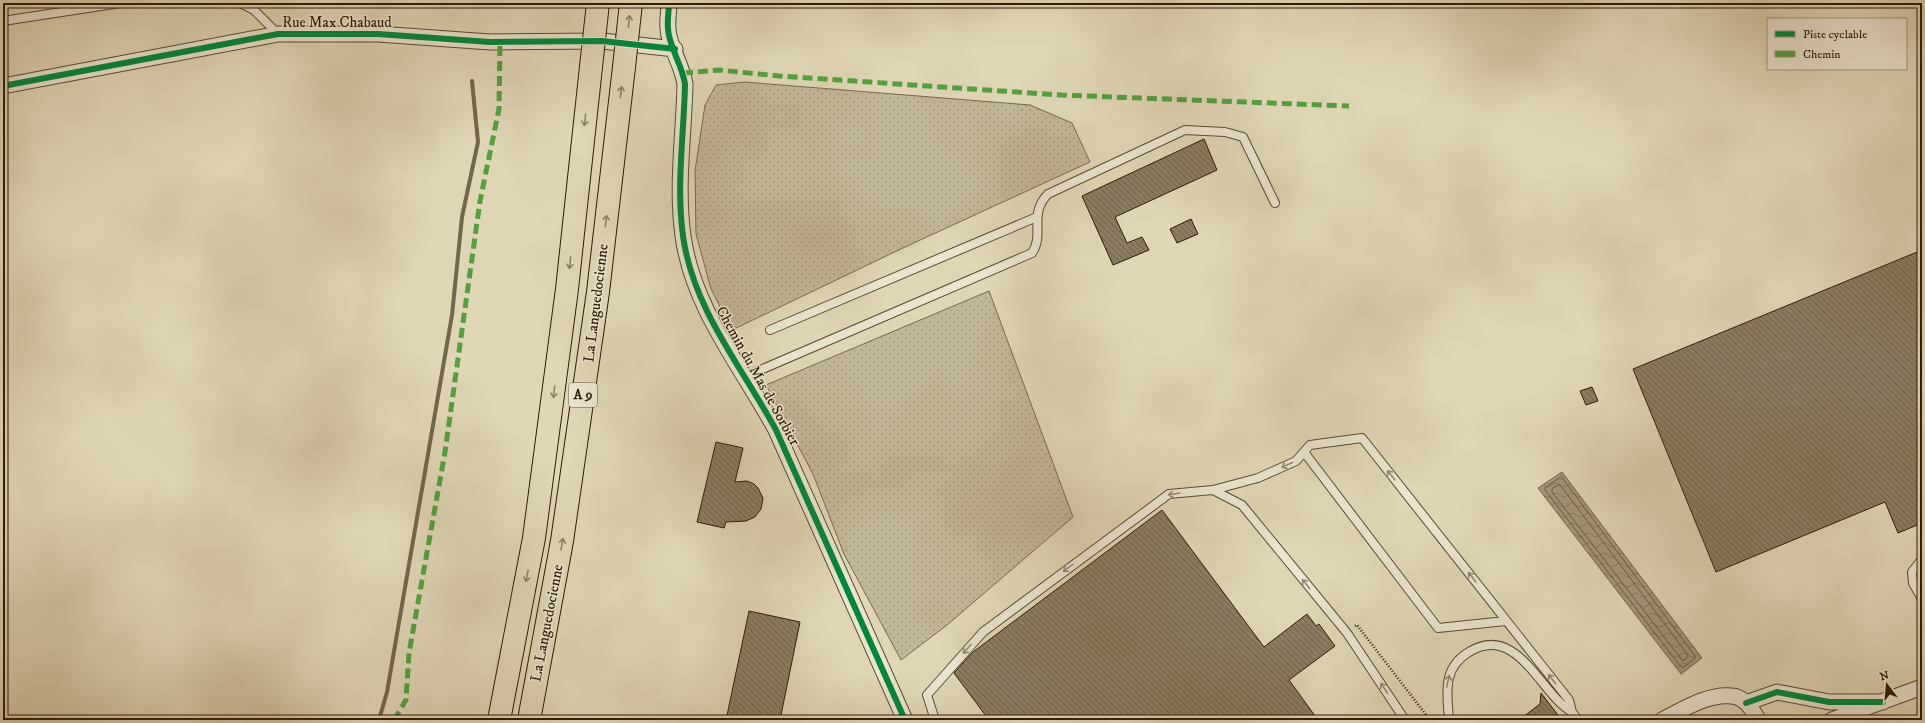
<svg xmlns="http://www.w3.org/2000/svg" width="1925" height="723" font-family="'IM FELL DW Pica',serif">
<defs>
<pattern id="grass-dots" width="8" height="8" patternUnits="userSpaceOnUse"><rect width="8" height="8" fill="#c2b698"/><path d="M2 2h.1M6 6h.1" fill="none" stroke="#a79c82" stroke-width="1.8" stroke-linecap="round"/></pattern>
<pattern id="water-waves" width="16" height="10" patternUnits="userSpaceOnUse"><rect width="16" height="10" fill="#a3967a"/><path d="M0 5q4-4 8 0t8 0" fill="none" stroke="#857a62"/></pattern>
<pattern id="building-back-hatch" width="6" height="6" patternUnits="userSpaceOnUse"><rect width="6" height="6" fill="#8a7c62"/><path d="M-1 5l2 2M0 0l6 6M5-1l2 2" fill="none" stroke="#71654f"/></pattern>
</defs>
<rect width="100%" height="100%" fill="#e0d6b6"/>
<filter id="stains"><feTurbulence type="fractalNoise" baseFrequency=".005" numOctaves="4"/><feColorMatrix values="0 0 0 0 .2 0 0 0 0 .09 0 0 0 0 .02 0 0 0 .5 -.17"/></filter>
<radialGradient id="worn" r=".72"><stop offset=".6" stop-color="#630" stop-opacity="0"/><stop offset="1" stop-color="#630" stop-opacity=".3"/></radialGradient>
<path fill="url(#grass-dots)" stroke="#786850" d="M744,82L1030,105L1072,123L1090,162L905,247L732,330L711,289L696,234L695,171L705,105L716,85Z
M989,291L1073,517L947,625L901,660L844,554L813,474L766,385Z"/>
<path fill="url(#water-waves)" stroke="#74654c" d="M1562,472L1702,658L1681,674L1538,488Z"/>
<g fill="none" stroke-linecap="round" stroke-linejoin="round">
<path stroke="#685840" stroke-width="1" d="M1560,478L1563,479L1695,656V658L1684,667H1681L1545,490V488Z
M1559,485L1561,486L1688,655L1685,660H1682L1552,492V489Z"/>
<path stroke="#74654c" stroke-width="4" d="M379,720L387,692L452,315L462,217L478,142L472,81"/>
</g>
<path fill="url(#building-back-hatch)" stroke="#2d1b07" d="M1204,139L1217,170L1115,217L1127,243L1142,237L1149,250L1113,265L1082,196Z
M1191,219L1198,234L1177,243L1170,229Z
M1922,250V523L1898,533L1885,502L1716,572L1633,369Z
M1592,387L1598,401L1586,405L1580,391Z
M716,442L743,448L735,482L747,481L754,484L758,488L763,498L761,509L755,517L746,521L726,522L724,528L697,522Z
M1162,510L1264,647L1307,614L1316,626L1319,624L1335,646L1289,680L1318,720H989L954,673L973,652Z
M749,611L800,622L780,720H726Z
M1541,693L1561,719L1549,717L1545,720H1519L1540,704Z"/>
<g fill="none" stroke-linecap="round" stroke-linejoin="round">
<g stroke="#5a4a33" stroke-width="10">
<path id="lane" d="M240,3L254,10L278,34
M3,21L120,3
M770,330L1037,217
M744,377L1032,253C1045,234 1028,214 1048,194L1185,130L1225,132L1243,137L1275,203
M1304,452L1438,628L1506,621
M1213,490L1242,505L1347,633L1405,720
M1922,559L1912,572L1913,583L1922,599
M935,720L927,695L983,632L1169,494L1213,490L1258,478L1296,461L1310,445L1362,438L1569,700L1572,712L1578,720
M1449,720C1447,693 1442,668 1469,652C1517,622 1541,695 1572,712"/>
</g>
<g stroke="#5a4a33" stroke-width="17">
<path id="street" d="M669,3C669,11 667,20 668,29C669,47 682,64 685,84C684,135 676,185 683,236C693,309 742,367 776,430L905,720
M3,86L278,34H378L490,42L602,41L675,49
M1746,703L1777,692L1829,702H1883
M1662,720C1682,710 1708,693 1732,696C1744,697 1753,710 1758,720
M1832,720L1922,687"/>
</g>
<g stroke="#2d1b07" stroke-width="24">
<path id="highway" d="M499,720L534,538L567,289L591,67
M529,720L562,541L598,292L624,67"/>
</g>
<path stroke="#2d1b07" stroke-width="2.5" stroke-dasharray="1 2" stroke-linecap="butt" d="M1919,529L1922,538
M1355,626L1357,625L1430,720"/>
<use href="#lane" stroke="#ebe4d0" stroke-width="8"/>
<use href="#street" stroke="#ebe4d0" stroke-width="15"/>
<use href="#highway" stroke="#e0d6b6" stroke-width="22"/>
<g stroke="#2d1b07" stroke-width="24" stroke-linecap="butt">
<path id="highway-bridge" d="M591,67L598,3
M624,67L631,3"/>
</g>
<use href="#highway-bridge" stroke="#e0d6b6" stroke-width="22"/>
<path stroke="#52a13d" stroke-width="5" stroke-dasharray="10 5" stroke-linecap="butt" d="M683,73L719,70L779,76L1061,95L1349,106
M394,720L406,700L409,653L445,452L480,201L499,109L500,42"/>
<g stroke="#ebe4d0" stroke-width="8">
<path id="cycleway" d="M669,3C669,11 667,20 668,29C669,47 682,64 685,84C684,135 676,185 683,236C693,309 742,367 776,430L905,720
M3,86L278,34H378L490,42L602,41L675,49
M1746,703L1777,692L1829,702H1883"/>
</g>
<use href="#cycleway" stroke="#00873e" stroke-width="6"/>
</g>
<defs><path id="oneway-shaft" d="M-6 0H5M1.5-3L5.5 0L1.5 3" fill="none" stroke-width="1.6" stroke-linecap="round" stroke-linejoin="round"/></defs>
<g stroke="#8f8267">
<use href="#oneway-shaft" transform="translate(629 21) rotate(-84)"/>
<use href="#oneway-shaft" transform="translate(621 92) rotate(-83)"/>
<use href="#oneway-shaft" transform="translate(585 120) rotate(96)"/>
<use href="#oneway-shaft" transform="translate(606 221) rotate(-83)"/>
<use href="#oneway-shaft" transform="translate(570 263) rotate(96)"/>
<use href="#oneway-shaft" transform="translate(554 392) rotate(97)"/>
<use href="#oneway-shaft" transform="translate(562 544) rotate(-80)"/>
<use href="#oneway-shaft" transform="translate(527 576) rotate(101)"/>
</g>
<g stroke="#968a76">
<use href="#oneway-shaft" transform="translate(1287 465) rotate(155)"/>
<use href="#oneway-shaft" transform="translate(1391 475) rotate(-128)"/>
<use href="#oneway-shaft" transform="translate(1174 494) rotate(171)"/>
<use href="#oneway-shaft" transform="translate(1068 568) rotate(144)"/>
<use href="#oneway-shaft" transform="translate(1472 577) rotate(-128)"/>
<use href="#oneway-shaft" transform="translate(1306 584) rotate(-129)"/>
<use href="#oneway-shaft" transform="translate(967 649) rotate(131)"/>
<use href="#oneway-shaft" transform="translate(1552 679) rotate(-128)"/>
<use href="#oneway-shaft" transform="translate(1448 681) rotate(-78)"/>
<use href="#oneway-shaft" transform="translate(1384 688) rotate(-124)"/>
</g>
<g text-anchor="middle" dominant-baseline="central" stroke-width="3" stroke-linejoin="round" paint-order="stroke">
<rect fill="#ebe4d0" stroke="#665743" stroke-width="1" x="569" y="383" width="28" height="24" rx="3"/>
<g font-size="14" font-weight="bold" fill="#2d1b07">
<text x="583" y="395">A 9</text>
</g>
<g font-size="15" fill="#2d1b07" stroke="#ebe4d0">
<text x="337" y="22">Rue Max Chabaud</text>
<text transform="translate(596 303) rotate(-83)">La Languedocienne</text>
<text transform="translate(758 376) rotate(61)">Chemin du Mas de Sorbier</text>
<text transform="translate(547 623) rotate(-79)">La Languedocienne</text>
</g>
</g>
<rect width="1925" height="723" fill="none" stroke="#e0d6b6" stroke-width="16"/>
<rect x="4" y="4" width="1917" height="715" fill="none" stroke="#2d1b07" stroke-width="2"/>
<rect x="8" y="8" width="1909" height="707" fill="none" stroke="#2d1b07"/>
<rect x="1767" y="18" width="140" height="52" fill="#ebe4d0" stroke="#9f9480"/>
<rect x="1775" y="31" width="20" height="6" fill="#00873e" stroke="#9f9480"/>
<text x="1803" y="38" font-size="12" fill="#2d1b07">Piste cyclable</text>
<rect x="1775" y="51" width="20" height="6" fill="#52a13d" stroke="#9f9480"/>
<text x="1803" y="58" font-size="12" fill="#2d1b07">Chemin</text>
<g transform="translate(1887 685) rotate(344)" stroke="#ebe4d0" stroke-width="3" paint-order="stroke">
<path d="M0-3L7 15L0 10L-7 15Z" fill="#2d1b07"/>
<text y="-6" font-size="11" font-weight="bold" text-anchor="middle" fill="#2d1b07">N</text>
</g>
<rect width="100%" height="100%" filter="url(#stains)"/>
<rect width="100%" height="100%" fill="url(#worn)"/>
</svg>
